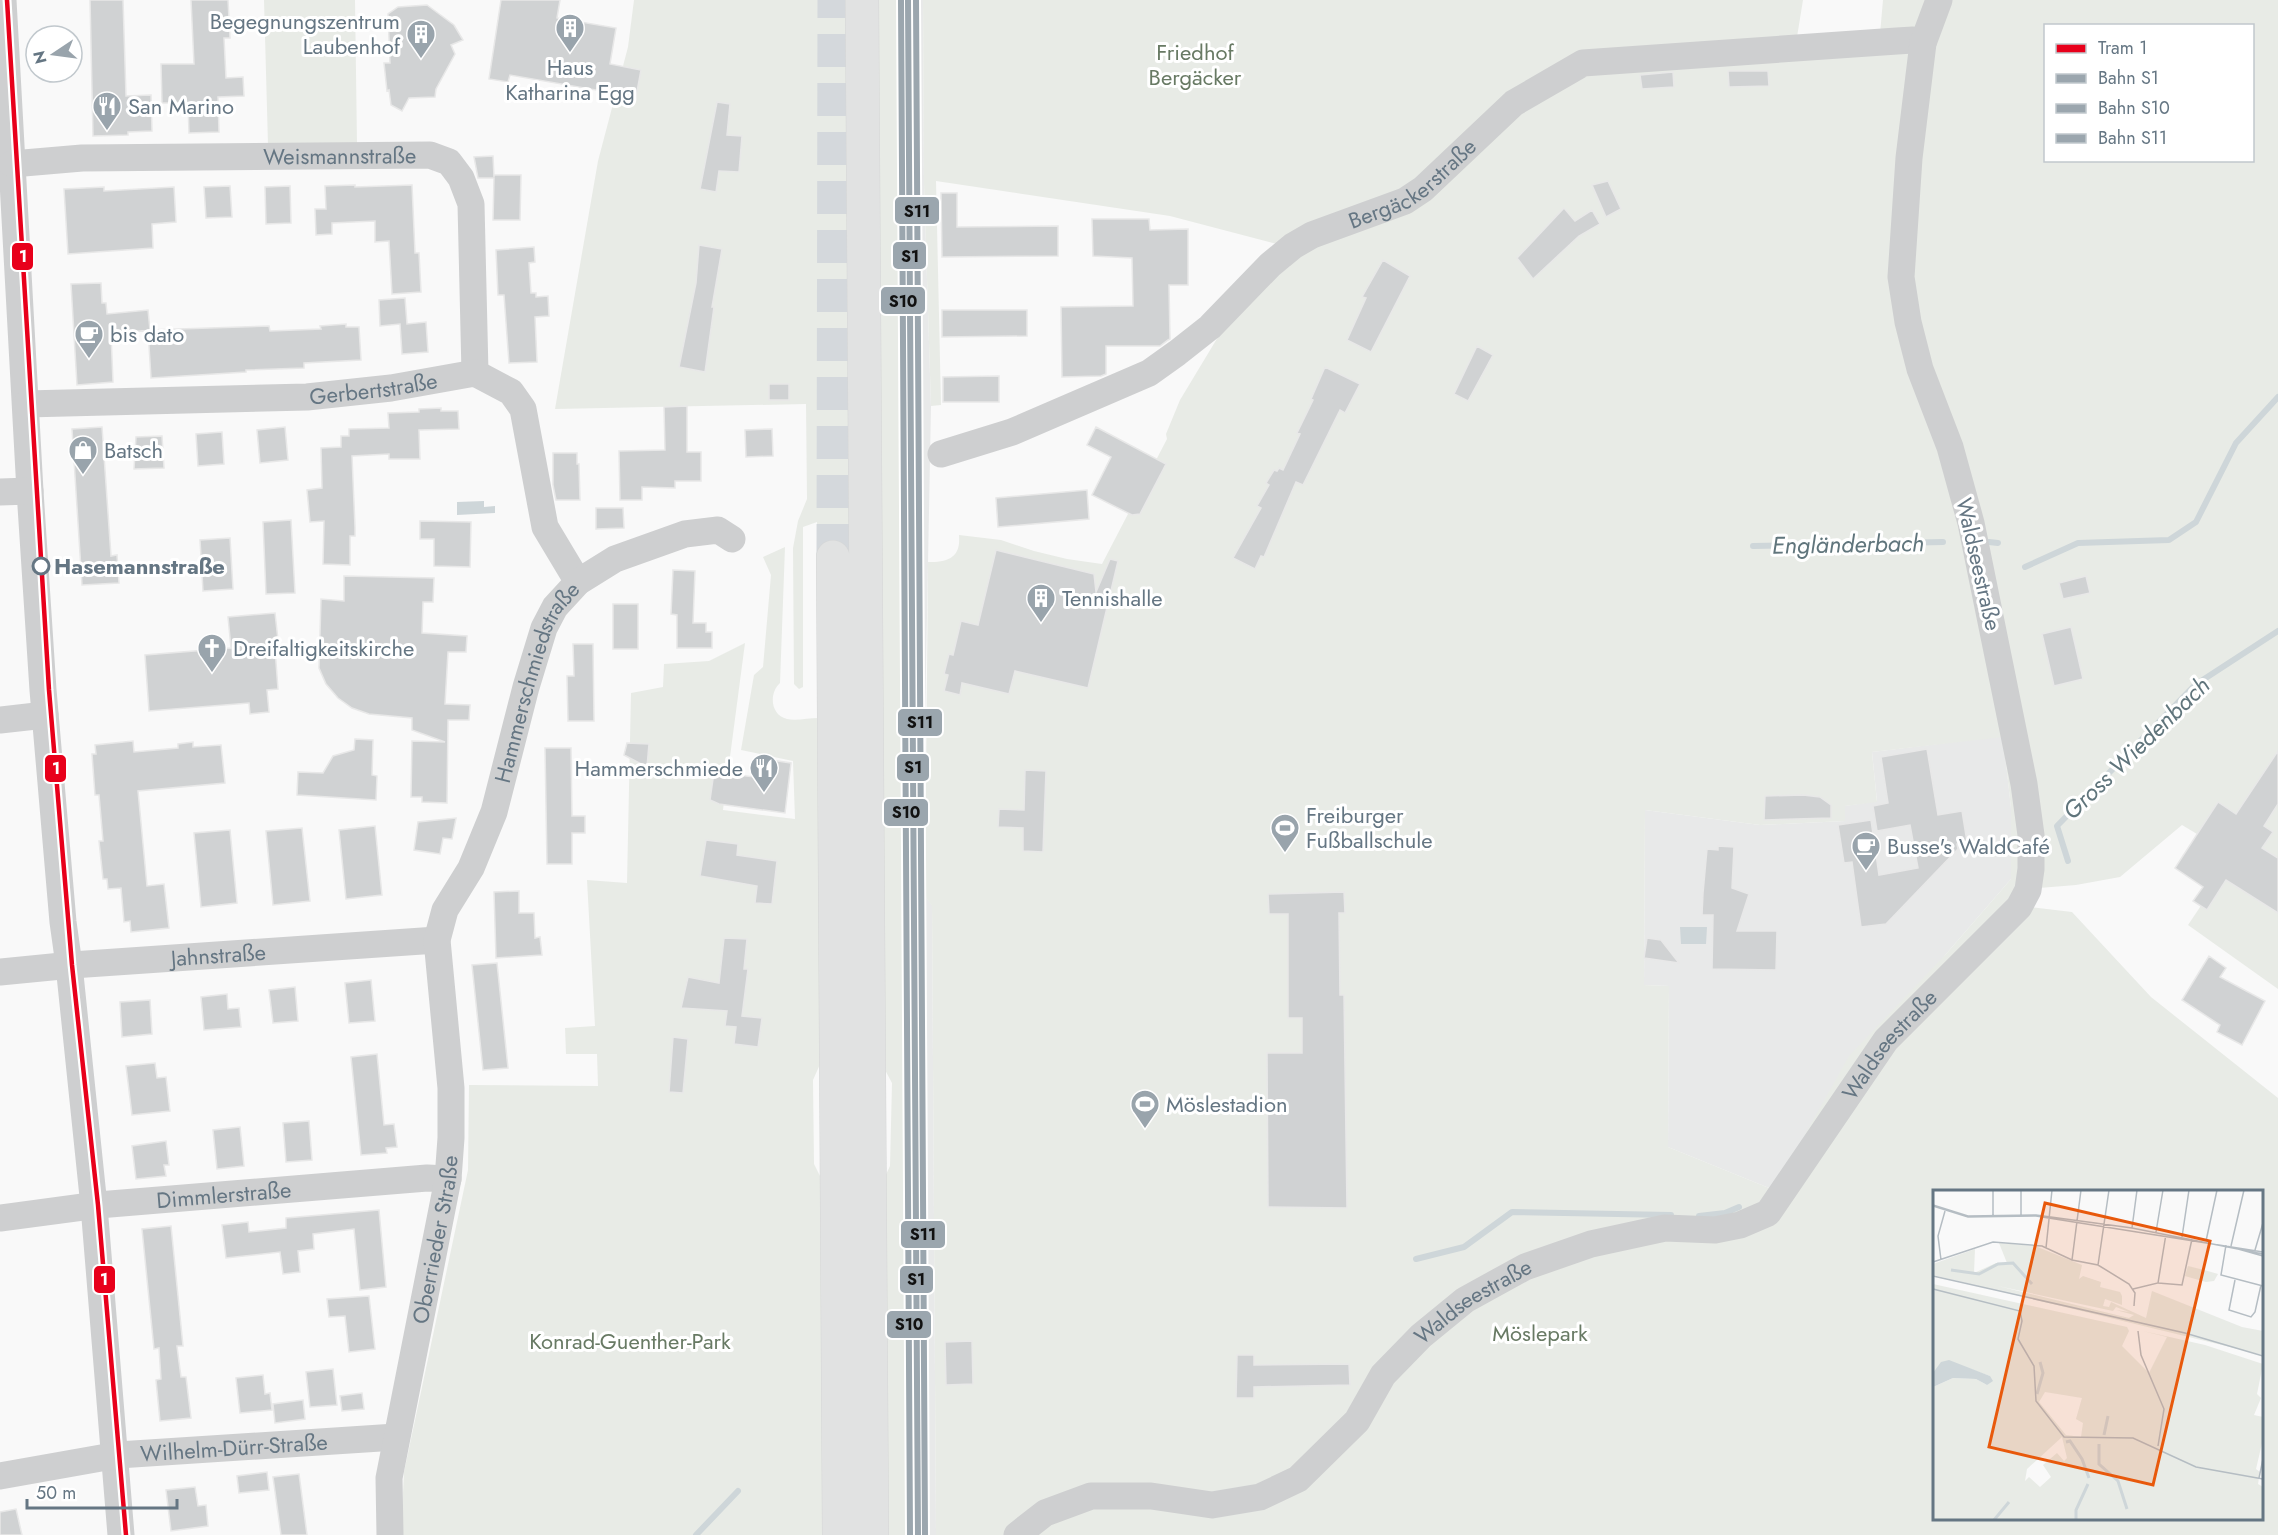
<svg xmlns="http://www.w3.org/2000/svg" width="2278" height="1535" font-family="Jost,sans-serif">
<rect width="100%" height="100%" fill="#f9f9f9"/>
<path fill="#e8e9e9" d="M899,0H923L924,184L931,406L925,723V896L932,905L936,1535H910L899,189L901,106Z
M2003,736L2011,808V879L1946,954L1774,1190L1668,1147L1669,986L1644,985L1645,810L1760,825L1845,821V806L1877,801L1872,752Z"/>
<path fill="#e8ebe6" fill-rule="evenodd" d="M264,0H355L357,144L268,145Z
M634,0H851L852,344L849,556L861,1535H855L817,522L803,527V687L799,689L794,684L793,548L798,521L807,499L806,404L555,409L598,161L628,47Z
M875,0H899L901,106L899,189L910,1535H886L883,1181L890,1166L892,1083L884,1068Z
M923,0H1803L1797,37L1880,34L1883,0H2278V989L2188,925L2245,840L2197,834L2182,825L2120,877L2076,885L2039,888L2030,907L2072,912L2151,997L2278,1098V1535H936L932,906L925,896L928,562C948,562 961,558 959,535L1001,540L1034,551L1067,559L1102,564L1167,439L1166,434L1180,400L1227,322L1248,298L1290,266L1277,244L1170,216L936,181L941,405L931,406L924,184ZM2046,26H2252V160H2046ZM2003,737L2011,808V879L1946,954L1849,1056L1774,1190L1668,1147L1669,986L1644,985L1645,810L1760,825L1845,821V806L1877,802L1872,752ZM1934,1192H2262V1518H1934Z
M785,547L780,683C769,693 770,715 787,719C796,721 809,718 818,718L821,1062L813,1080L814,1164L823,1182L825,1535H401L404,1472L468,1170L469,1085L598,1086L597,1054H566L565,1028L595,1026L587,880L627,883L631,693L663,687L664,664L709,661L745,643L723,810L795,819L793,761L741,750L754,675L763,667L771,575L763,557Z"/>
<path fill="#ced6d9" d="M484,501V507L495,506V513L457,515V502Z
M1680,927H1707L1706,944H1681Z"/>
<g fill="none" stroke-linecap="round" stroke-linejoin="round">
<path stroke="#ced6d9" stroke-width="6" d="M1989,542L1998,543
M1753,546L1943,542
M2025,567L2078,543L2169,540L2196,522L2236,443L2278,397
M2068,861L2057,826L2195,685L2278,631
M1699,1216L1725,1213L1739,1207
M1416,1259L1464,1247L1512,1212L1671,1215
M696,1535L738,1491"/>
</g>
<path fill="#d0d2d3" stroke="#e8e8e8" stroke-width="1.5" d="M90,0H123L126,96L151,95L152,131L128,132V135L93,136Z
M191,0H228L230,38H224L226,78L243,77L244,96L218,97L219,132L189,133L188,103H162L161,64H194Z
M501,0H560L557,18L616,28L610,64L641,70L636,97L510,75L508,82L489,79Z
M427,5L454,25L463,40L451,45L455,54L436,89L435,97L409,98L402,111L391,105L389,90L387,91L384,63H390L388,14L398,7Z
M1728,71H1768L1769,86L1729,87Z
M1673,72L1674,87L1642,89L1640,75Z
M717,102L730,104L727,135L742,136L739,172L719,171L716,192L700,189Z
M493,156L494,177V175H521L520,220H493L494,178H478L474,157Z
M1608,181L1621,209L1606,217L1592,185Z
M355,185V187L412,185L415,253H419L421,292L392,294L389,241L375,242V221L332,223V234L316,235L315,209H326L325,186Z
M230,186L232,217L206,218L204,187Z
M290,186L291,223L266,224L265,187Z
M104,187V191L174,187L176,222L152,224L153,248L68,254L64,189Z
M941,193H957V227L1058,226V256L942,257Z
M1564,208L1575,221L1592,210L1600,224L1579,236L1533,279L1517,258Z
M1092,219H1149L1150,230L1188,229V285H1169L1170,339L1168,340L1160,346H1106V374L1101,376L1062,377L1061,307L1133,306L1132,258L1093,256Z
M699,245L722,249L712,307H714L705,372L679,367L696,283Z
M534,247L535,262L529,263L531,293H536V297L548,296L549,316L535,317L537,362L509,363L504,295H498L496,250Z
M1383,260L1410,276L1371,352L1347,340L1366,298L1362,297Z
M101,283L102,303H106L107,314L148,310L150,330L111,334L113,382L77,385L71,284Z
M405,298L407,324L426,322L428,352L402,354L400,324L380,326L379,300Z
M942,310H1027V336L942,337Z
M346,324V327H359L361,360L304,363V368L246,370V372L151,378L148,330L269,326L270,331L321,329L320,326Z
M1477,346L1493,355L1468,401L1454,394Z
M1325,367L1360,384L1345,413L1340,410L1303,485L1296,482L1264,557L1261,556L1255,569L1233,558L1261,508L1257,506L1269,485L1266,483L1274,470L1277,471L1279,468L1283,470L1300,434L1297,433L1313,400L1311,399Z
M999,376V402H943V377Z
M769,384H789V400H769Z
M687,406V452H701V481H675V488L642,487V500H620L619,451L665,450L664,407Z
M441,408V411H458L459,429L419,430L420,459H389V454L352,456L355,527V536H350V565L323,564L324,521L310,522L307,490L322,488L321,448L341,447V436H349V429L389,428L388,413L419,412V409Z
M102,427L111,556L117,555L119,583L82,585L72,429Z
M285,427L288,460L260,463L257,430Z
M1096,427L1166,464L1140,514L1132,515L1092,495L1111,457L1087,445Z
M772,429L773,456L746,457L745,430Z
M222,432L224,464L198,466L196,434Z
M162,436L164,468L134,469L136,437Z
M553,453H577V464H579L580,500H556L553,485Z
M1087,490L1089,519L998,527L996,498Z
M596,508H623L624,528L596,529Z
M291,520L295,593L266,594L263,522Z
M420,521L471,522L470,567L434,566V539H420Z
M230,538L233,589L203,591L200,540Z
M996,550L1094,574L1096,592L1110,559L1118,561L1088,688L1015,671L1009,694L962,683L960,695L944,691L948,675L944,674L949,654L953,655L961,621L978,625Z
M673,570L695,571L693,623H706V632H712V648H677V615L671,614Z
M344,576L434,578L433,602H423L422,633L467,636L466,652H448L445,704L470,705L469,720H448L447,803L422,802V797H411L412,741L445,742L412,730V718L369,714L352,708L338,698L326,684L319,668L321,599L344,601Z
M2086,576L2090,593L2063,599L2059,583Z
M613,604H638V649H613Z
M275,613L279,649H275L278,689L267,690L269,712L250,714L249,703L149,711L145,655L231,648L228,617Z
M2071,627L2083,679L2054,686L2042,634Z
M573,644H593L594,721H568L567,676H574Z
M355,739L373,740L372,775L377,776L376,800L297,795L298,772L323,773L333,756L354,750Z
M133,741L134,752L178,748V744L193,742V747L221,745L225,783L138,791L147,886L164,884L169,928L131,932L130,921L124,922L121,888L108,889L107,879H103L99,841H103L99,795H95L92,754H96L95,745Z
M627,743L649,744L647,767L624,755Z
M545,748H571L572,816H585V833H572V864H547Z
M1927,749L1938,815L1962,811L1967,842L1957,844L1958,849L1886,924L1861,927L1852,862L1844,863L1838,825L1871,820L1879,875L1918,868L1910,825L1877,831L1873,806L1888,803L1881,757Z
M2278,751V804L2264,826L2273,832L2262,848L2278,858V913L2226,880L2207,910L2193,901L2203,887L2175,868L2218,802L2236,814Z
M764,759L791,763L785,813L719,804L710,800L714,772L762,778Z
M1025,770L1046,771L1043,852L1023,851V828L998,827L999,809L1024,810Z
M1803,795L1820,797L1831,805V818L1764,820L1765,796Z
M456,818L452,839L443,838L440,854L414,850L418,822Z
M375,826L382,895L346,899L339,830Z
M302,828L310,901L273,905L266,831Z
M230,830L237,903L201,907L194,833Z
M706,840L738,844L737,855L777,861L772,904L755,903L757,886L700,876Z
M1718,846L1734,847L1732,888L1749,894L1737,931H1777L1776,970L1712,969L1713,915H1702L1703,893L1707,849L1718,850Z
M519,891V913H534L535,938L540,937L542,955L496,958L494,892Z
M1344,892L1345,913H1339L1340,995H1344L1347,1208L1268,1207L1267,1053H1302V1018H1288V914H1269L1268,894Z
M724,938L747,939L744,969H748L742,1016L762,1018L758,1047L734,1044L736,1027L725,1026L727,1011L681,1008L688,977L719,983Z
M1647,938L1661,940L1679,963L1644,958Z
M2209,956L2226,968L2220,977L2265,1001L2242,1045L2217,1032L2220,1025L2182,1000Z
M497,963L508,1068L483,1070L472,965Z
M371,980L375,1021L349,1023L345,983Z
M295,987L298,1021L273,1023L269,990Z
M227,994L228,1009L239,1008L241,1027L204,1030L201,997Z
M150,1000L152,1034L122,1037L120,1002Z
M673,1037L688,1039L683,1093L669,1092Z
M377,1054L384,1125L394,1124L397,1147L386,1148L387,1153L361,1155L351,1057Z
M155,1063L157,1078L166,1077L170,1111L132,1115L126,1066Z
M309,1121L312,1160L286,1162L283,1123Z
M240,1127L244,1166L217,1169L213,1130Z
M166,1141L169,1165H164L166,1176L136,1179L132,1146Z
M379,1210L386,1287L360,1290L354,1229L313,1234L314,1249L298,1251L300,1272L283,1274L280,1252L226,1258L222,1225L248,1222L249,1232L286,1228V1218Z
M171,1226L183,1346H177L179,1362L181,1377H186L191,1418L160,1421L156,1380L161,1379L159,1348L154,1349L142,1229Z
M369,1296L375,1349L349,1352L345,1316L329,1317L327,1299Z
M972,1341L973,1384L946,1385L945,1342Z
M1237,1355H1254V1365L1349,1364L1350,1385L1254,1387V1398H1236Z
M333,1369L337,1405L310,1407L306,1372Z
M263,1375L265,1394L270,1393L272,1410L240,1413L236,1378Z
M362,1393L364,1409L342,1411L340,1396Z
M303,1400L305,1419L275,1423L273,1404Z
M267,1472L269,1490L239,1493L237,1476Z
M299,1474L307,1535H281L273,1477Z
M195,1487L198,1506L206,1505L208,1526L171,1531L166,1490Z
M16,1509L22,1535H0V1512Z"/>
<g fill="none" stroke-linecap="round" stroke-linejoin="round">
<path stroke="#d4d8dc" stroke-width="33" stroke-dasharray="33 16" stroke-linecap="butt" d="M833,557L834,0"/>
<g stroke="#d5d6d6" stroke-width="34">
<path id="highway" d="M862,0L872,1535
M833,557L839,1535"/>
</g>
<g stroke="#cecfd0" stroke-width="27">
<path d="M3,0L30,491L43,690L63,922L69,965L94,1206L121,1535"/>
<path id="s1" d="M12,164L82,158L430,155L449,162L461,178L471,204L475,373"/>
<path id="s2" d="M26,404L307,397L391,388L475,373L511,392L523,409L545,527L578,582"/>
<path id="s3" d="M941,454L1012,432L1149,373L1177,353L1210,327L1270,265L1293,246L1312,235L1405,201L1423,189L1514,103L1583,63L1897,41L1913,40L1923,43"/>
<path d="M0,492L30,491"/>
<path d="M0,720L45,715"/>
<path id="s4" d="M0,972L72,965L437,940"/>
<path id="s5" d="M0,1218L98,1205L427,1178L448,1179"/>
<path id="s6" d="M0,1476L118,1455L396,1437"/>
<path id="s7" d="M390,1535L389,1478L448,1179L451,1138V1088L437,940L445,910L471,868L494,812L526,687L544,628L555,607L578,582L615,559L685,534L718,530L732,539"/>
<path id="s8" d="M1017,1535L1045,1513L1091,1496H1151L1212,1505L1260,1497L1298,1479L1357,1421L1383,1375L1421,1336L1465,1300L1525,1267L1591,1244L1665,1228L1715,1230L1740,1225L1768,1213L1886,1040L2019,907L2028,890L2031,869V835L2024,784L1971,523L1950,447L1920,369L1908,322L1901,277L1909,158L1923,43L1939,0"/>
</g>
<use href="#highway" stroke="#e1e2e2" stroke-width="33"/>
<g stroke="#fff" stroke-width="10">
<path id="rail-1" d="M908,0L918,1535"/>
</g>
<g stroke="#fff" stroke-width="10">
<path id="rail-2" d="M901,0L910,1535"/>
</g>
<g stroke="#fff" stroke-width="10">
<path id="rail-3" d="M916,0L925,1535"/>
</g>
<use href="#rail-1" stroke="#9ba6ae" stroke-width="6"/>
<use href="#rail-2" stroke="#9ba6ae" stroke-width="6"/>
<use href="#rail-3" stroke="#9ba6ae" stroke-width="6"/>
<g stroke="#fff" stroke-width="9">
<path id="tram-1" d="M7,0L49,690L72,965L98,1205L126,1535"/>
</g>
<use href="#tram-1" stroke="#e8001b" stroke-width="4.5"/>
</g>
<defs>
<g id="building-pin" transform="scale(1.5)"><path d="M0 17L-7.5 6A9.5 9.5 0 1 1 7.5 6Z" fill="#99a4ac" stroke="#fff"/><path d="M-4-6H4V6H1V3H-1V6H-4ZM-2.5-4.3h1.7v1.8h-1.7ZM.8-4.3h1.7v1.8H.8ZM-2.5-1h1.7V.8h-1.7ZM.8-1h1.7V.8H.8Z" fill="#fff"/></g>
<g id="restaurant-pin" transform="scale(1.5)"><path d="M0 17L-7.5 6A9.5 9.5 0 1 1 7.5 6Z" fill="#99a4ac" stroke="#fff"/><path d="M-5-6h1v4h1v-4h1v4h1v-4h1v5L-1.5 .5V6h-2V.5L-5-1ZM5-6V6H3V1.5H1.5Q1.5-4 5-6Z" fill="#fff"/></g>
<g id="cafe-pin" transform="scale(1.5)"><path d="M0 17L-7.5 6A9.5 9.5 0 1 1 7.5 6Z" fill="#99a4ac" stroke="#fff"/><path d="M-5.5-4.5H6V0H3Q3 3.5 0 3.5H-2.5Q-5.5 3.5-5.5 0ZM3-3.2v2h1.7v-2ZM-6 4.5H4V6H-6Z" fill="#fff"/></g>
<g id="shop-pin" transform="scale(1.5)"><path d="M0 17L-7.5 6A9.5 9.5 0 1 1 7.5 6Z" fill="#99a4ac" stroke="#fff"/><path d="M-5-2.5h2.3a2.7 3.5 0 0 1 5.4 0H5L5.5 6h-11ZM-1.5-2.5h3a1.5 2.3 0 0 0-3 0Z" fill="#fff"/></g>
<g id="church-pin" transform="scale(1.5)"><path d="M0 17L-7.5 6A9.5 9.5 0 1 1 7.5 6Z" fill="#99a4ac" stroke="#fff"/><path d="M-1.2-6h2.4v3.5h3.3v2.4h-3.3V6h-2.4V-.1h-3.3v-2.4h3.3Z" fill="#fff"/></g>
<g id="stadium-pin" transform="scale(1.5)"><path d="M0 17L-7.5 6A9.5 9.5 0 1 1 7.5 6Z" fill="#99a4ac" stroke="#fff"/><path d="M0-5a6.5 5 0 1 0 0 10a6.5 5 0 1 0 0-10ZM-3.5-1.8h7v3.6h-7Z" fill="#fff"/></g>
</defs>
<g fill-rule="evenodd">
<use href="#building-pin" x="570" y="28"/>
<use href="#building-pin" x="421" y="34"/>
<use href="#restaurant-pin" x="107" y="106"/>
<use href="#cafe-pin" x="89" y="334"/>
<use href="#shop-pin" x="83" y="450"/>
<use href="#building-pin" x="1041" y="598"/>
<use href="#church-pin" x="212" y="648"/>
<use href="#restaurant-pin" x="764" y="768"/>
<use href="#stadium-pin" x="1285" y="828"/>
<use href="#cafe-pin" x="1866" y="846"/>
<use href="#stadium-pin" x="1145" y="1104"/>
</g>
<circle fill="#fff" stroke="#657683" stroke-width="3" cx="41" cy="566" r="8"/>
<g text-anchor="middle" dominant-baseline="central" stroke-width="6" stroke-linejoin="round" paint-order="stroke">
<g font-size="22" fill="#657683" stroke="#fff" text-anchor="start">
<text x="400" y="21" text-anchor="end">Begegnungszentrum<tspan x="400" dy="25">Laubenhof</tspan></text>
<text x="570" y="67" text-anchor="middle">Haus<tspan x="570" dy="25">Katharina Egg</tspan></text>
<text x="128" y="106">San Marino</text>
<text x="110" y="334">bis dato</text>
<text x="104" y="450">Batsch</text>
<text x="1062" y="598">Tennishalle</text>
<text x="233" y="648">Dreifaltigkeitskirche</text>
<text x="743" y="768" text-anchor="end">Hammerschmiede</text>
<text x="1306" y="815">Freiburger<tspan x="1306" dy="25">Fußballschule</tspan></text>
<text x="1887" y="846">Busse's WaldCafé</text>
<text x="1166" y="1104">Möslestadion</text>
</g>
<g font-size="22" fill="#687a64" stroke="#fff">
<text x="1195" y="52">Friedhof<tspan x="1195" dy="25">Bergäcker</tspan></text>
<text x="1540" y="1333">Möslepark</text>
<text x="630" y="1341">Konrad-Guenther-Park</text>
</g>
<g font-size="22" fill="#657683" stroke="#fff">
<text stroke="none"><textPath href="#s1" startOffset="328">Weismannstraße</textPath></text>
<text stroke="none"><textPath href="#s3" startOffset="552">Bergäckerstraße</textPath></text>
<text stroke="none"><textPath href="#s2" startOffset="348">Gerbertstraße</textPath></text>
<text transform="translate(1979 564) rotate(77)">Waldseestraße</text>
<text stroke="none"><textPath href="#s7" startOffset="880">Hammerschmiedstraße</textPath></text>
<text stroke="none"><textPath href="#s4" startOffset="219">Jahnstraße</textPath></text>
<text stroke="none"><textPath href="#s8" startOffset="1072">Waldseestraße</textPath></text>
<text stroke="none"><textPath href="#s5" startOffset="225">Dimmlerstraße</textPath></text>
<text stroke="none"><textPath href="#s7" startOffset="300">Oberrieder Straße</textPath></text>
<text stroke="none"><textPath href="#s8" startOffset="550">Waldseestraße</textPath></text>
<text stroke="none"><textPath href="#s6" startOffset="236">Wilhelm-Dürr-Straße</textPath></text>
</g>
<g font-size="22" font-weight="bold" fill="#657683" stroke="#fff" text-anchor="start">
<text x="54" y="566">Hasemannstraße</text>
</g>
<g font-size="24" font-style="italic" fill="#60757c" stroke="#fff">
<text transform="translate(1848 544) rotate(-1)">Engländerbach</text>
<text transform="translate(2136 748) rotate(-44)">Gross Wiedenbach</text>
</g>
</g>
<g transform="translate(1933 1190)">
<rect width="330" height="330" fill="#f9f9f9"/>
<path d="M66,53L102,56L149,75L146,89L150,86L168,92L167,97L187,102L189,106V115L172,109L170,116L176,117L178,112L213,128L219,101L309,137L330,141V165L0,85V74L42,59L41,83L63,73H74ZM65,96L180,121L183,117L196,122L183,120L201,125L196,128ZM255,76L271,80L285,84L281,91L273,92L252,86ZM0,94L194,137L196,141L189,156L216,183L234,147L210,141L272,155L330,174L324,204L328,208L321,225L330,227V249L323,279L327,282L325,294L330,297V330H0V197L20,188L43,189L54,195L57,186L15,171L0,184ZM112,202L149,208L143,229L150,233L148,247L133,245L106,212ZM129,247L134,268L131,271L124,263L110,275L118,287L107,297L96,287L92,291L94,279Z" fill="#e8ebe6" fill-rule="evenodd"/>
<path d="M16,170L57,186L60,191L54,195L43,189L20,188L0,197V183L8,172Z" fill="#ced6d9"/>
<path fill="none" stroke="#ced6d9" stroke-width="3" d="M18,80L46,84L65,74L80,73L99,94M104,204L110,183L107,172M171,245L175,226M133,252L137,251L149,269L156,288M166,254V274L185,291L194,319M61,330L76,312M143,330V320L155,294"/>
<path fill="none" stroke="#b5bdc3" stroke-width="1.5" d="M88,0V25M0,15L35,26L103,25L199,38L330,64M0,16L35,27L103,26L330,62M60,25V0M199,38L204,0M223,42L230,0M249,47L256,0M273,51L284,0M293,55L288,85L330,96M298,56L311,0M298,57L330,66M113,58L119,0M322,60L330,33M8,70L5,46L12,21M139,70L148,0M0,72L60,52L109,56L139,70L165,75L196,94L202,103L201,116M165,75L176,0M0,86L252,143L330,166M302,90L296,120L318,127L322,122L328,95M225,93L249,95L259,49M0,99L87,121L89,131L85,149L101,176L103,211L131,247L200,248L263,277L330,289M200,99L225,93L233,44M205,141L208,165L231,219L225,256M326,288L330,269"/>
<path fill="#e8590c" fill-opacity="0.15" stroke="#e8590c" stroke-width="3" d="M112,13L277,51L220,295L56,257Z"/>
<rect width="330" height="330" fill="none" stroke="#657683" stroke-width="3"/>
</g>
<g stroke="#fff" stroke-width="2">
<rect x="894" y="196" width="46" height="29" rx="6" fill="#9ba6ae"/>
<rect x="892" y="241" width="35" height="29" rx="6" fill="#9ba6ae"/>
<rect x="11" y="242" width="23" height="29" rx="6" fill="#e8001b"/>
<rect x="880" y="286" width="46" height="29" rx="6" fill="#9ba6ae"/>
<rect x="897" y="708" width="46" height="29" rx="6" fill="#9ba6ae"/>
<rect x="896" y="753" width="34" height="29" rx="6" fill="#9ba6ae"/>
<rect x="44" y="754" width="23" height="29" rx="6" fill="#e8001b"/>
<rect x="883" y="798" width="46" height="29" rx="6" fill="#9ba6ae"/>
<rect x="900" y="1220" width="46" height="29" rx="6" fill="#9ba6ae"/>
<rect x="899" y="1265" width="35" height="29" rx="6" fill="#9ba6ae"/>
<rect x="93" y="1265" width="23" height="29" rx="6" fill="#e8001b"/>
<rect x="886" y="1310" width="46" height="29" rx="6" fill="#9ba6ae"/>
</g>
<g font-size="16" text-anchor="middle" font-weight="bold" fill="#fff">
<text x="23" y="262">1</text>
<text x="56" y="774">1</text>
<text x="104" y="1285">1</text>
</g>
<g font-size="16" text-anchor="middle" font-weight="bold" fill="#111">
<text x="917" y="217">S11</text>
<text x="910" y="262">S1</text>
<text x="903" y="307">S10</text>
<text x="920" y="728">S11</text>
<text x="913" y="773">S1</text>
<text x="906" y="818">S10</text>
<text x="923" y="1240">S11</text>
<text x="916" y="1285">S1</text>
<text x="909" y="1330">S10</text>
</g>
<rect x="2044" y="24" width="210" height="138" fill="#ffffff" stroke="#c1c8cd" stroke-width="1.5"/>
<rect x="2056" y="44" width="30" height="9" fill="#e8001b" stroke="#c1c8cd" stroke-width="1.5"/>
<text x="2098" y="54" font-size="18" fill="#657683">Tram 1</text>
<rect x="2056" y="74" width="30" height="9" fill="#9ba6ae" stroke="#c1c8cd" stroke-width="1.5"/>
<text x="2098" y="84" font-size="18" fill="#657683">Bahn S1</text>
<rect x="2056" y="104" width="30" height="9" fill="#9ba6ae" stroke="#c1c8cd" stroke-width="1.5"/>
<text x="2098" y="114" font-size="18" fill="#657683">Bahn S10</text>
<rect x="2056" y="134" width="30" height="9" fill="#9ba6ae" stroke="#c1c8cd" stroke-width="1.5"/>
<text x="2098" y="144" font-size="18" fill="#657683">Bahn S11</text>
<g transform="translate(54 54) rotate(257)"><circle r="28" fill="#ffffff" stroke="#c1c8cd" stroke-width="1.5"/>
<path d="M0-4.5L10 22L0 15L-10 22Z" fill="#99a4ac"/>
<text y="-9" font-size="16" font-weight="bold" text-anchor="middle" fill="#657683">N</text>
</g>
<path d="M27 1499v9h150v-9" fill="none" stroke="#657683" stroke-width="3"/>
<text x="36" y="1499" font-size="18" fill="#657683" stroke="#ffffff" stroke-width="4.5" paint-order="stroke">50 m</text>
</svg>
